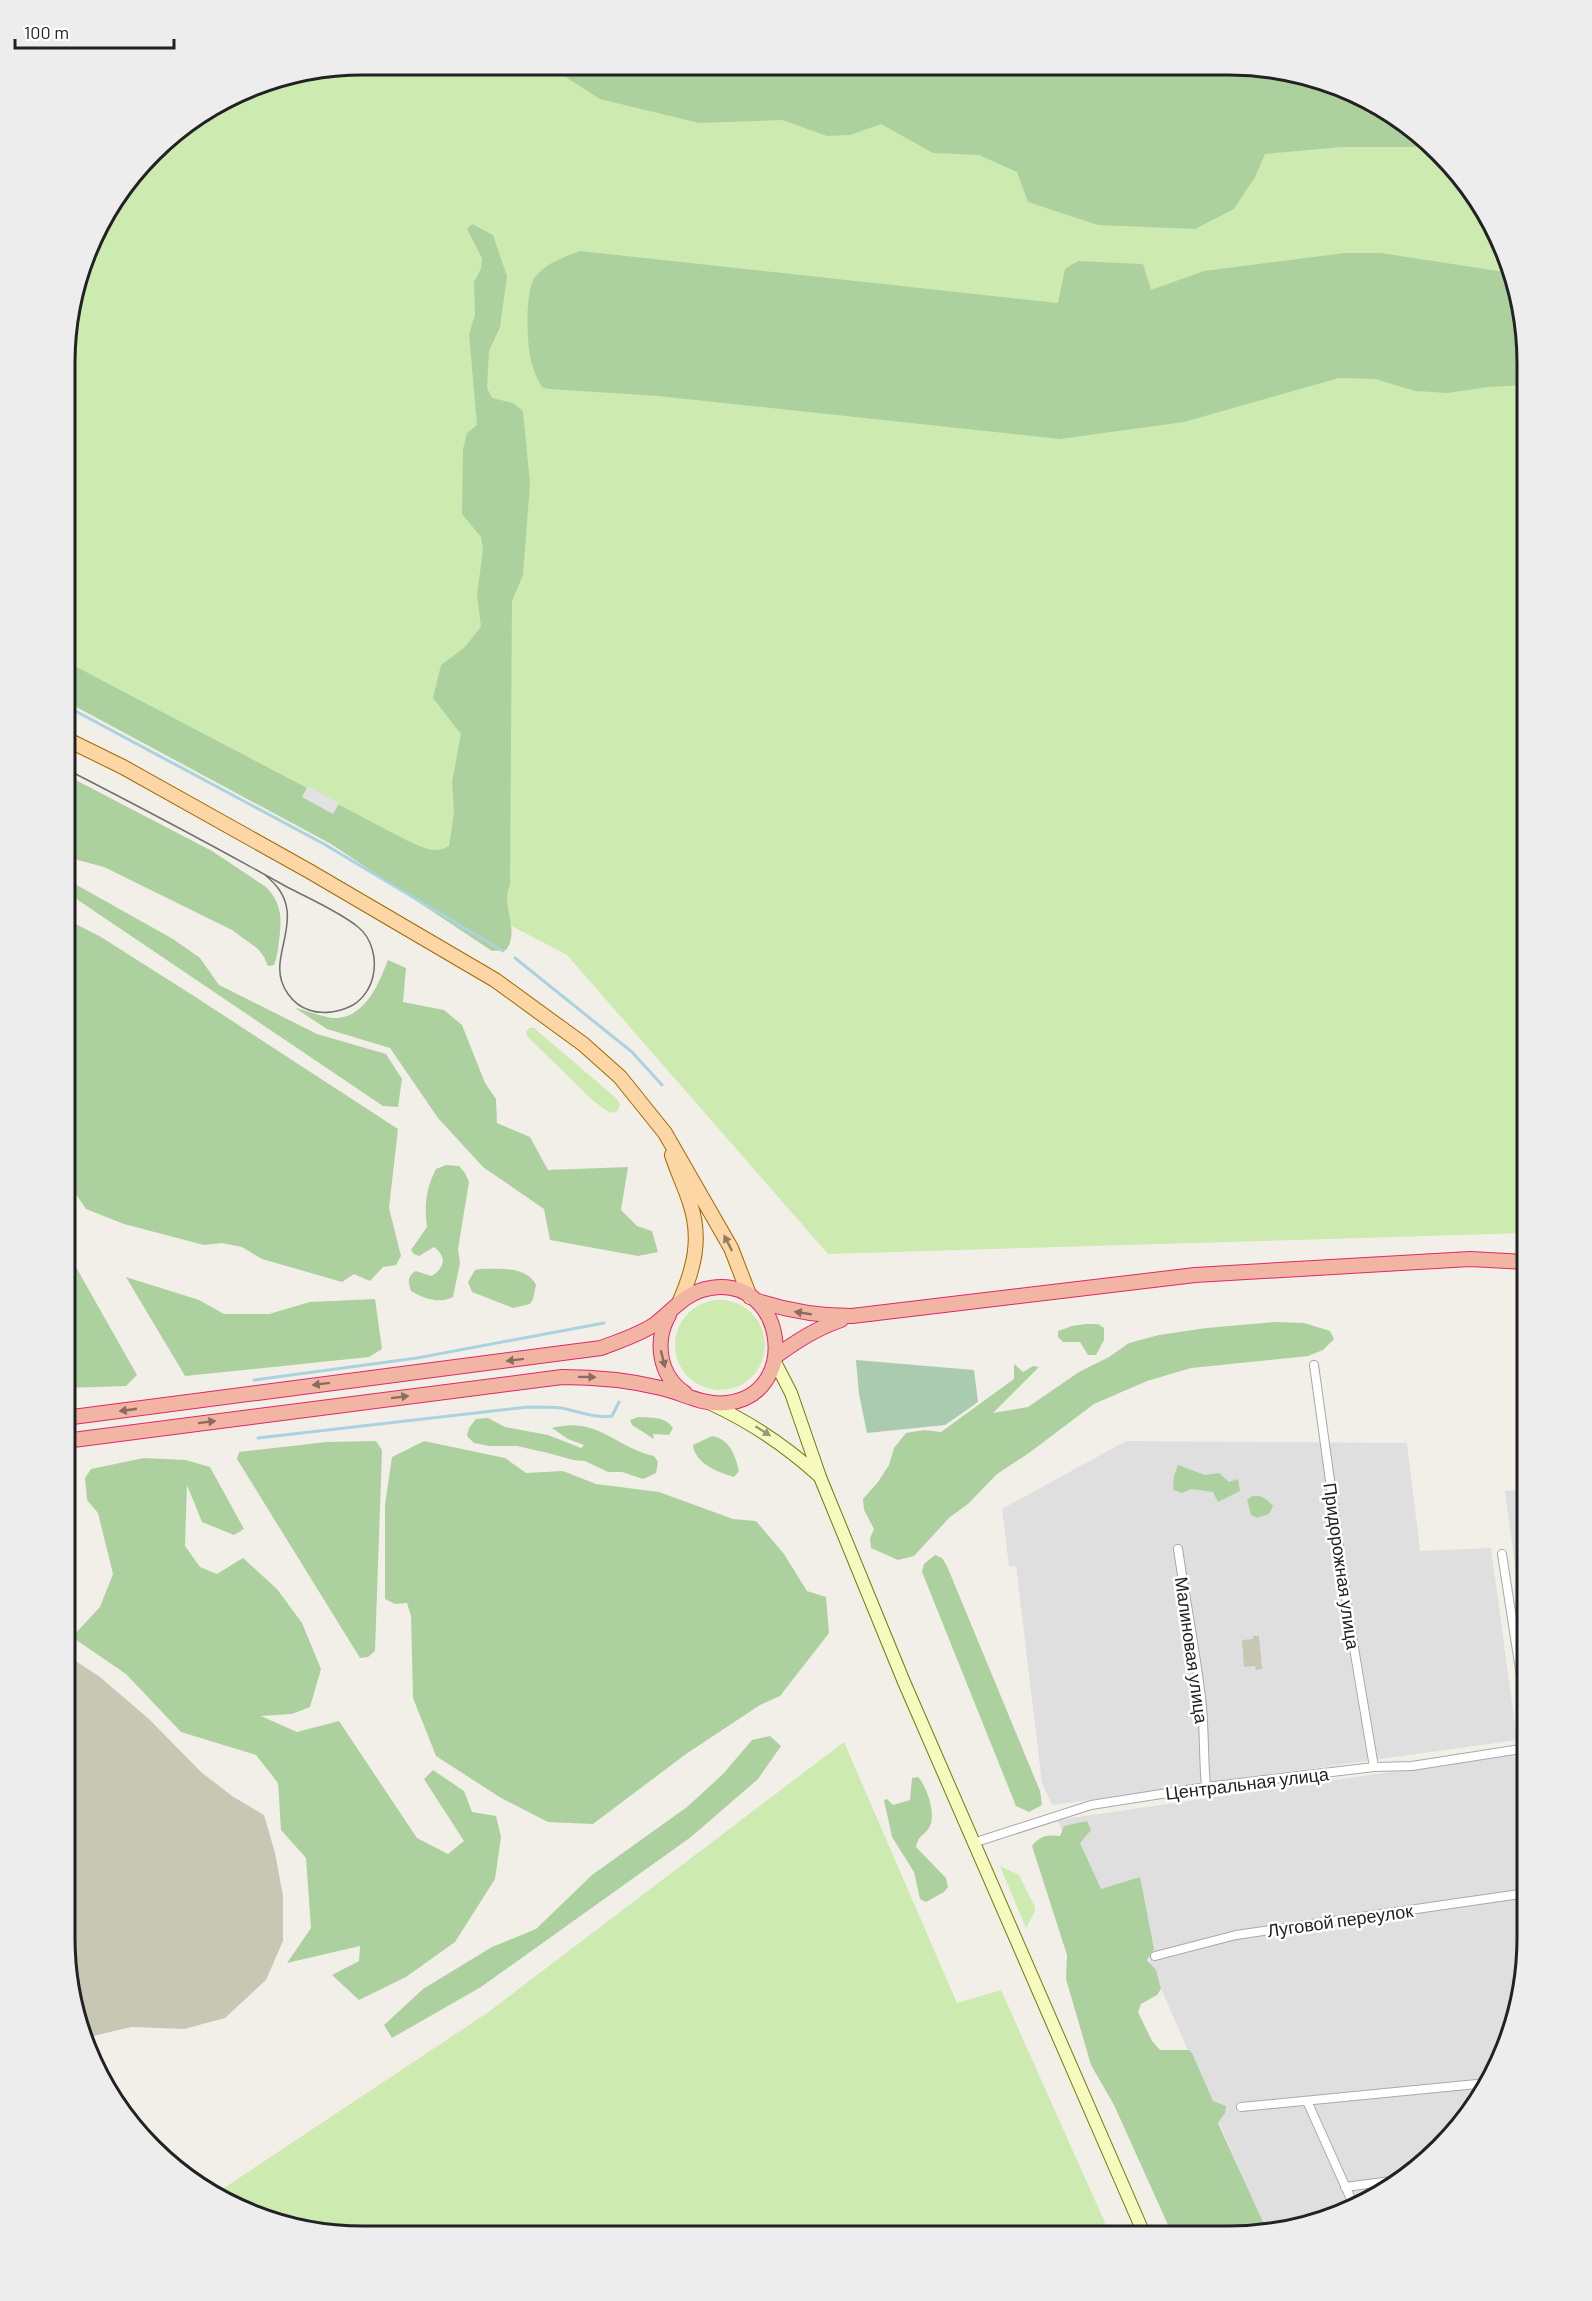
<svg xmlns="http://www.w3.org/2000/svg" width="1592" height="2301" font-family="Barlow,sans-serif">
<rect width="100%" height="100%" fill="#f2efe9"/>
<path fill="#e0dfdf" d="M1126,1441L1407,1443L1420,1551L1491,1548L1517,1740L1052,1805L1042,1783L1016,1566L1009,1567L1002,1509Z
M1527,1489V1657L1505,1491Z
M1522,1753L1527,1786V1957L1512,2034L1477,2104L1425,2163L1360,2206L1287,2231L1267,2233L1150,1963L1139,1888L1099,1905L1057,1820Z"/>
<path fill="#c7c7b4" d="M1253,1636H1259L1262,1669L1256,1670L1255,1666L1244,1667L1242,1640L1253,1639Z
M65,1654L100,1677L149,1719L201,1772L232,1796L264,1815L275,1853L283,1896V1941L266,1980L225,2018L184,2029L131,2027L85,2038L70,1996L65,1938Z"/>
<path fill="#cdebb0" d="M363,65L1268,67L1343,87L1410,126L1466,181L1497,232L1522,305L1527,363V1233L828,1254L567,955L67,693V324L104,214L167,138L267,80Z
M529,1028H534L615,1097L620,1104L618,1111L610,1113L592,1100L527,1036L526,1031Z
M675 1345a45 45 0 1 1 90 0a45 45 0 1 1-90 0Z
M844,1742L957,2003L1001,1990L1111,2236L325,2234L249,2214L215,2194L487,2013Z
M1000,1866L1019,1875L1035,1907V1911L1026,1928Z"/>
<path fill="#add19e" d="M547,65L1268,67L1343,87L1410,126L1427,143L1414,147H1341L1265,154L1255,177L1234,209L1195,229L1098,225L1028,202L1017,172L979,155L933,153L881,124L850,135L827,136L782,120L699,123L600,99Z
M472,224L493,235L507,276L500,327L489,351L487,388L492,398L513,403L523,411L530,484L523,575L512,601L510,885C500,906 521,930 506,950L492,951L331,844L67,702V662L408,841C422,847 435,855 449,846L454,812L452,782L461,734L433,698L441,665L464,648L481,627L477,595L483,549L481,537L462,514L463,449L467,433L477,425L469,334L475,315L474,282L481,269L482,258L467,229Z
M580,251L1058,303L1065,269L1078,261L1143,264L1151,290L1204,271L1345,253H1381L1511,273L1522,305L1527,385L1488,387L1448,393L1415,391L1375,379L1339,378L1184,422L1060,439L658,396L549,389L542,387C536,378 532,366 530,356C527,340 525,290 535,277C546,263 564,257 580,251Z
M66,775L212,851L266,887C282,903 282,919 279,941C278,949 277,958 274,965L268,966L264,957L258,949L232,930L104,867L66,857Z
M66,879L173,939L200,958L219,985L317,1034L386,1054L402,1079L398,1107L383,1106L66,892Z
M66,919L101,937L197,998L398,1129L389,1208L401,1256L396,1265L383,1267L370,1281L354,1274L342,1282L262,1259L242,1247L222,1243L204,1245L124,1224L86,1209L66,1180Z
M388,960L406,968L403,1002L444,1010L462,1025L485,1083L496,1099L497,1123L530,1137L548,1170L628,1167L621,1210L637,1226L652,1231L658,1252L638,1256L550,1240L544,1209L483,1167L438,1118L390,1048L327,1029L295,1008C306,1010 327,1019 337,1018C366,1016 379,983 388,960Z
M446,1165L459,1166L465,1173L469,1182L458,1249L460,1263L453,1297C439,1304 425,1299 411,1291C408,1282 407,1276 416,1271L431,1276C445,1269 447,1256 434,1247L419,1256L414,1254L411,1250L427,1227C424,1206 426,1188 436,1169Z
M66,1262H68L77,1269L137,1375L126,1386L65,1388Z
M481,1269C500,1269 527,1266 536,1285L533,1299L530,1304L513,1308L472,1292L468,1282L475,1270Z
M126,1277L199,1300L224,1314H269L310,1302L375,1299L382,1349L369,1357L185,1376Z
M1275,1322L1304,1323L1330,1331L1334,1339L1323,1350L1308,1356L1191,1368L1147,1381L1094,1404L1029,1453L997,1474L969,1503L949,1518L914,1556L898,1560L871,1548L870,1538L874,1529L864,1510L863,1499L878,1482L889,1465L894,1448L906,1433L924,1430L941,1432L1014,1379V1364L1023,1372L1033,1366L1039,1367L993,1413L1028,1407L1079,1372L1109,1357L1129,1343L1159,1335L1206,1328Z
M1086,1324H1098L1104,1328V1340L1096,1355H1088L1080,1342H1063L1058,1337V1331L1072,1326Z
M638,1417C651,1418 665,1416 673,1428L669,1435L653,1434L654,1439L632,1425L630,1420Z
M488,1418L505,1427L548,1435L581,1448L584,1445L568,1439L552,1428C598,1416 614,1447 654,1456L658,1462L656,1473L643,1479L622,1472H608L585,1461L573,1460L548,1453L517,1446H489L474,1443L467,1436L469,1428L476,1419Z
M712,1436C730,1439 735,1455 739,1471L734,1477C718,1472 695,1464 693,1445Z
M376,1441L382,1450L375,1651L368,1657L360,1658L237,1459L239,1452L327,1442Z
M424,1441L505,1458L526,1473L563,1471L596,1484L659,1492L733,1519L756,1521L784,1554L807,1591L826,1597L829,1633L780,1696L760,1705L686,1754L593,1824L548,1822L501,1798L436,1756L413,1698L411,1616L407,1603L395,1604L385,1599V1505L392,1457Z
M144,1458L186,1460L210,1467L244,1529L234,1535L202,1522L187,1485L185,1546L200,1567L217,1574L243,1558L277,1589L302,1623L321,1669L310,1707L292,1714L261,1716L297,1732L339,1721L417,1838L448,1854L464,1841L424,1779L433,1770L464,1791L472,1812L496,1816L501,1837L495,1879L455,1942L406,1977L359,2000L332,1975L359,1961L360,1946L287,1963L311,1928L306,1858L281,1830L278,1783L256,1755L181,1732L126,1674L72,1637L100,1607L113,1574L98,1513L87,1500L85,1478L91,1469Z
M1178,1465L1205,1475L1219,1473L1229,1482L1238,1479L1240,1491L1218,1502L1213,1492L1191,1489L1182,1493L1173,1490L1174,1476Z
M1252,1496C1262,1495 1267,1499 1273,1506L1269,1514L1257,1518L1251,1515L1247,1500Z
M935,1555L942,1558L947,1566L1040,1791L1042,1805L1029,1812L1016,1806L922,1572L924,1564Z
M770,1736L781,1746L758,1779L691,1837L481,1987L392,2038L384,2025L423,1989L492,1947L536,1929L592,1875L687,1807L723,1774L752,1740Z
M918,1777C927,1786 937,1816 929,1828C923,1837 919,1834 916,1847L946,1878L948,1887L944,1892L926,1902L920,1899L914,1872L892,1837L884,1800L887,1799L893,1805L910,1800L912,1778Z
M1087,1821L1091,1830L1080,1843L1101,1889L1140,1877L1154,1949L1147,1960L1156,1970L1161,1989L1157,1995L1141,2004L1138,2012L1152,2041L1160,2050H1189L1192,2053L1213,2101L1226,2106L1225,2113L1218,2123L1268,2233L1229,2236H1173L1114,2105L1091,2065L1066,1979L1067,1955L1032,1846C1041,1835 1047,1835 1060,1836L1064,1826Z"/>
<path fill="#aacbaf" d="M856,1360L974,1370L978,1402L945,1425L867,1433L859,1394Z"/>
<path fill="#e2e2e2" d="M308,786L339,803L333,814L302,797Z"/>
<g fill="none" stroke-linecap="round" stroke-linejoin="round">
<path stroke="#aad3df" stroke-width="3" d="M66,706L324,844L503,951
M515,958L632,1052L662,1085
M254,1380L417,1358L604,1323
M258,1438L528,1407C539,1407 550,1407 561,1408C578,1411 596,1419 612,1416L619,1402"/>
<g stroke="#a9a9a9" stroke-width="10">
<path id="minor" d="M1314,1365L1349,1618L1374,1767
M1178,1549C1185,1596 1194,1643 1200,1690C1205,1722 1203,1755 1206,1787
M1502,1554L1527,1715
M973,1843L1091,1805L1206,1787L1374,1767L1412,1766L1527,1748
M1155,1956L1236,1935L1527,1893
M1307,2101L1355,2208
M1241,2107L1487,2083
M1345,2187L1399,2180"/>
</g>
<g stroke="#707d05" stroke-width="14">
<path id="secondary" d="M774,1360L791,1393L820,1477L904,1682L1145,2236
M711,1404C752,1423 786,1446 819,1476"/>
</g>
<g stroke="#a06b00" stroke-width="16">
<path id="primary" d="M66,739L123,767L309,871L495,980L583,1044L620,1077L665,1133L731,1248L750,1297
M672,1155C677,1171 685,1187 690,1203C702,1239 694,1269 679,1303"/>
</g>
<g stroke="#dc2a67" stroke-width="16">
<path id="trunk" d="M758,1301C789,1311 819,1316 852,1316L1195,1275L1470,1259L1527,1262
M669,1315C654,1341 659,1376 685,1393
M776,1356C797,1341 817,1328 841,1320
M65,1441L562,1377C596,1377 628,1380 661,1388C683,1393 704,1406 727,1403C802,1394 785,1276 711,1288C687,1291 673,1310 655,1324C639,1335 619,1341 601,1348L65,1418"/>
</g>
<use href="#minor" stroke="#fff" stroke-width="8"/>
<use href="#secondary" stroke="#f7fabf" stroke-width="12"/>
<use href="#primary" stroke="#fcd6a4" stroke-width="14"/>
<use href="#trunk" stroke="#f2b4a3" stroke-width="14"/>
<path stroke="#707070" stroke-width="1.5" d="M66,769C140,807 214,846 287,887C308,898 340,912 358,927C372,938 377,959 373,976C371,987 363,999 353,1005C340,1012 323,1015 309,1010C300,1007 293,1001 288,994C268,966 291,940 287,910C285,894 276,884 264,874"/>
</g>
<defs><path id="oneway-solid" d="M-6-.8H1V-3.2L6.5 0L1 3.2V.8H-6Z" transform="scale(1.5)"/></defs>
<use fill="#8f7c63" href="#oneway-solid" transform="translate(728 1243) rotate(-117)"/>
<g fill="#8a6b62">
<use href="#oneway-solid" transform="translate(803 1313) rotate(-171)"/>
<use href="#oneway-solid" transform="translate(663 1359) rotate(76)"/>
<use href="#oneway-solid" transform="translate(515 1360) rotate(173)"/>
<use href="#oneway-solid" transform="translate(587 1377) rotate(1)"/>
<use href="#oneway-solid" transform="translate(321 1384) rotate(173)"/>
<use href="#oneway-solid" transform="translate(400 1397) rotate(-7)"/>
<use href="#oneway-solid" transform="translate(128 1410) rotate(172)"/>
<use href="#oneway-solid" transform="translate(207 1422) rotate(-7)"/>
</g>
<use fill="#979978" href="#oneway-solid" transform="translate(763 1431) rotate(32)"/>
<g text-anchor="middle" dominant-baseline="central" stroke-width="5" stroke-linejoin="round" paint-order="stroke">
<g font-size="18" fill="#222" stroke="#fff">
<text transform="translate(1342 1566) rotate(82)">Придорожная улица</text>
<text transform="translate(1192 1650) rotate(82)">Малиновая улица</text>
<text transform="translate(1247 1783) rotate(-7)">Центральная улица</text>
<text transform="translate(1340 1920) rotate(-8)">Луговой переулок</text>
</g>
</g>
<path d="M0 0H1592V2301H0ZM363 75H1229A288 288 0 0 1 1517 363V1938A288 288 0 0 1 1229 2226H363A288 288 0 0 1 75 1938V363A288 288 0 0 1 363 75Z" fill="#ededed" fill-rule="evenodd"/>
<path fill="none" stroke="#222" stroke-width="3" d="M363 75H1229A288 288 0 0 1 1517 363V1938A288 288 0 0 1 1229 2226H363A288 288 0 0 1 75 1938V363A288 288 0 0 1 363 75Z"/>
<path d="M15 39v9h159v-9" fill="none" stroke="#222222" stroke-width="3"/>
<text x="24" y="39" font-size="18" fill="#222222" stroke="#ffffff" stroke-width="4.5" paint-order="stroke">100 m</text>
</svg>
